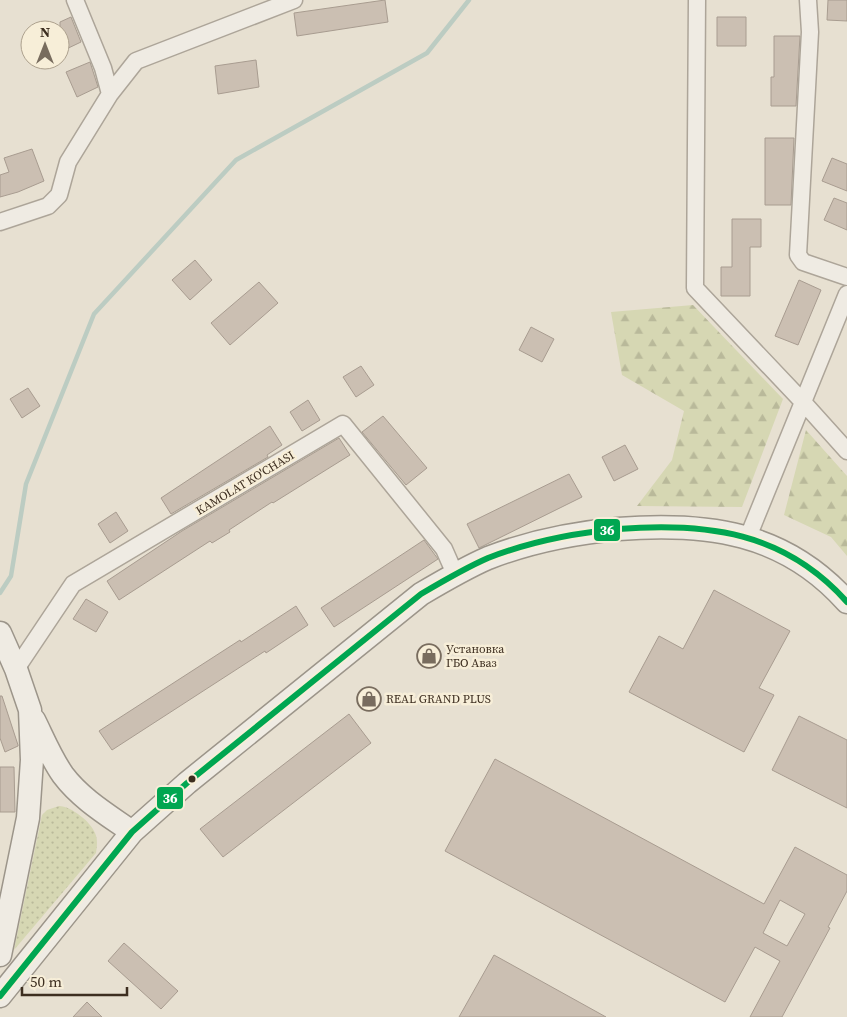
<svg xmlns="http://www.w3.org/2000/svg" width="847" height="1017" font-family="'Source Serif 4',serif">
<defs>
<pattern id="grass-dots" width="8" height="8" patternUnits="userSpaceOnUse" patternTransform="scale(1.25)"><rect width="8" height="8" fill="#d6d7b3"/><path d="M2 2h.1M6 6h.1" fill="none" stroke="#b9b99a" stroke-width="1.8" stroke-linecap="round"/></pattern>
<pattern id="forest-firs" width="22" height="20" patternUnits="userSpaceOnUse" patternTransform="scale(1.25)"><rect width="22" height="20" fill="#d6d7b3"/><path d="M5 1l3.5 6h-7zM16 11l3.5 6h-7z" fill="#b9b99a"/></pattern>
</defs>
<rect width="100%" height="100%" fill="#e7e0d1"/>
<path fill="url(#grass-dots)" d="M59,806C71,806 91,822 95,833C98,840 97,846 96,853L14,950L42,815L47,810Z"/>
<path fill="url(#forest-firs)" d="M693,305L783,399L742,507L637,506L672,460L684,411L622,375L611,312Z
M806,430L847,476V556L831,537L784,515Z"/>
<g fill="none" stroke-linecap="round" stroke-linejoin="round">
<path stroke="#bcccc2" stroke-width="4.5" d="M0,593L11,576L26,484L94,314L236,160L427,53L469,0"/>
</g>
<path fill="#cbbfb2" stroke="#a89c90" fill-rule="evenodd" d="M385,0L388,22L297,36L294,13Z
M828,0H847V21L827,20Z
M71,17L81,42L60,52V22Z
M717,17H746V46H717Z
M774,36H800L796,106H771V77H774Z
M256,60L259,87L218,94L215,66Z
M90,62L98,87L77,97L66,72Z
M765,138H794L791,205H765Z
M32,149L44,181L18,192L0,197V175L9,172L4,158Z
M832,158L847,164V191L822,181Z
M834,198L847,203V230L824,220Z
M732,219H761V247H750V296H721V267H732Z
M195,260L212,280L190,300L172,280Z
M799,280L821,290L798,345L775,336Z
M259,282L278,303L230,345L211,323Z
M531,327L554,339L542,362L519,350Z
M361,366L374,385L356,397L343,377Z
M28,388L40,406L22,418L10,399Z
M308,400L320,420L302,431L290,412Z
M383,416L427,468L406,485L362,432Z
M270,426L282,445L267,455L268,457L171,514L161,498Z
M339,438L350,455L273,503L272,502L229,530L230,532L212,543L210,541L119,600L107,581L182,531Z
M625,445L638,469L614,481L602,457Z
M569,474L582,497L479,548L467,524Z
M116,512L128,531L110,543L98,524Z
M424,540L438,559L334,627L321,608Z
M714,590L790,631L759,688L774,695L744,752L629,692L659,636L683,649Z
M86,599L108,612L96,632L73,619Z
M296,606L308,625L266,653L265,651L112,750L99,731L240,640L241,642Z
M0,696H2L18,745V746L5,752L0,738Z
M349,714L371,743L223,857L200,829Z
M799,716L847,740V808L772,770Z
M495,759L764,904L795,847L847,875V891L828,927L830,928L782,1017H750L780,961L755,947L725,1002L445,851ZM780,900L805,914L787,946L763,933Z
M0,767H14L15,812H0Z
M124,943L178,991L161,1009L108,961Z
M494,955L606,1017H459Z
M87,1002L102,1017H73Z"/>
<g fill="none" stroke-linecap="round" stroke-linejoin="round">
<g stroke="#ada599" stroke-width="19">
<path id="minor" d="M75,0L103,68L110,94
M697,0L695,288L803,402L847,451
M808,0L810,32L798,255L803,262L847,277
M0,222L48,206L59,195L68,162L110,94L136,61L294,0
M748,537L847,294
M16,669L73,584L343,424L444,549L455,574"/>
</g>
<g stroke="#9c958a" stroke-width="25">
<path id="secondary" d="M0,633L16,669L30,710L32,760L28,818L0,955
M34,720C43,738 51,758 63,775C81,799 108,815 132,832
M0,996L132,832L187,783L421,594C443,581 465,568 488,558C529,542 574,533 618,529C707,522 785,532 847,602"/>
</g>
<use href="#minor" stroke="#efebe3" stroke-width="16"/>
<use href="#secondary" stroke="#efebe3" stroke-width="22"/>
<g stroke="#f7eed8" stroke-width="10">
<path id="bus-1" d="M0,996L132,832L187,783L421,594C443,581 465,568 488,558C529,542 574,533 618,529C707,522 785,532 847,602"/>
</g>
<use href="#bus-1" stroke="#00a651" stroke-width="6"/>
</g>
<defs>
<g id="shop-ring" transform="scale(1.25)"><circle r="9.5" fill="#f7eed8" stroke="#786c5e" stroke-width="1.5"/><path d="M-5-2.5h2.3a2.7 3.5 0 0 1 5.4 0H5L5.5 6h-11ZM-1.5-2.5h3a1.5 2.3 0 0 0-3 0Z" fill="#786c5e"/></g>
</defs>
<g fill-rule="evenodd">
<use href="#shop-ring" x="429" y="656"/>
<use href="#shop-ring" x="369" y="699"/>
</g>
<circle fill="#3d2e20" stroke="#f7eed8" stroke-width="2" cx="192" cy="779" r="4.5"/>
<g text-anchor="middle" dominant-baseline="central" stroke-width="5" stroke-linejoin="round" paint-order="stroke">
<g font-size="12" fill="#3d2e20" stroke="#f7eed8">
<text transform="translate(245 483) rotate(-31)">KAMOLAT KO'CHASI</text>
</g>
<g font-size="12" fill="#3d2e20" stroke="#f7eed8" text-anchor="start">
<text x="446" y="649">Установка<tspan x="446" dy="14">ГБО Аваз</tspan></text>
<text x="386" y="699">REAL GRAND PLUS</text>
</g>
</g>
<g stroke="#f7eed8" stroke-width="2">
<rect x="593" y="518" width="28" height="24" rx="5" fill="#00a651"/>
<rect x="156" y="786" width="28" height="24" rx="5" fill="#00a651"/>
</g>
<g font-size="14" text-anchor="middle" font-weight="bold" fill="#fff">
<text x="607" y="535">36</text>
<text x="170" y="803">36</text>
</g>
<g transform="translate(45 45)"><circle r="24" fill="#f7eed8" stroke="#ada18e"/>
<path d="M0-4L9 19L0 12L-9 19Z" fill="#786c5e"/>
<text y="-8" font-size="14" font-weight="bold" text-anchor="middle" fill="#3d2e20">N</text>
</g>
<path d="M22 987v8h105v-8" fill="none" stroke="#3d2e20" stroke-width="2.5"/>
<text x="30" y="987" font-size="15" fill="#3d2e20" stroke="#f7eed8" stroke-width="4" paint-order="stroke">50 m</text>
</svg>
